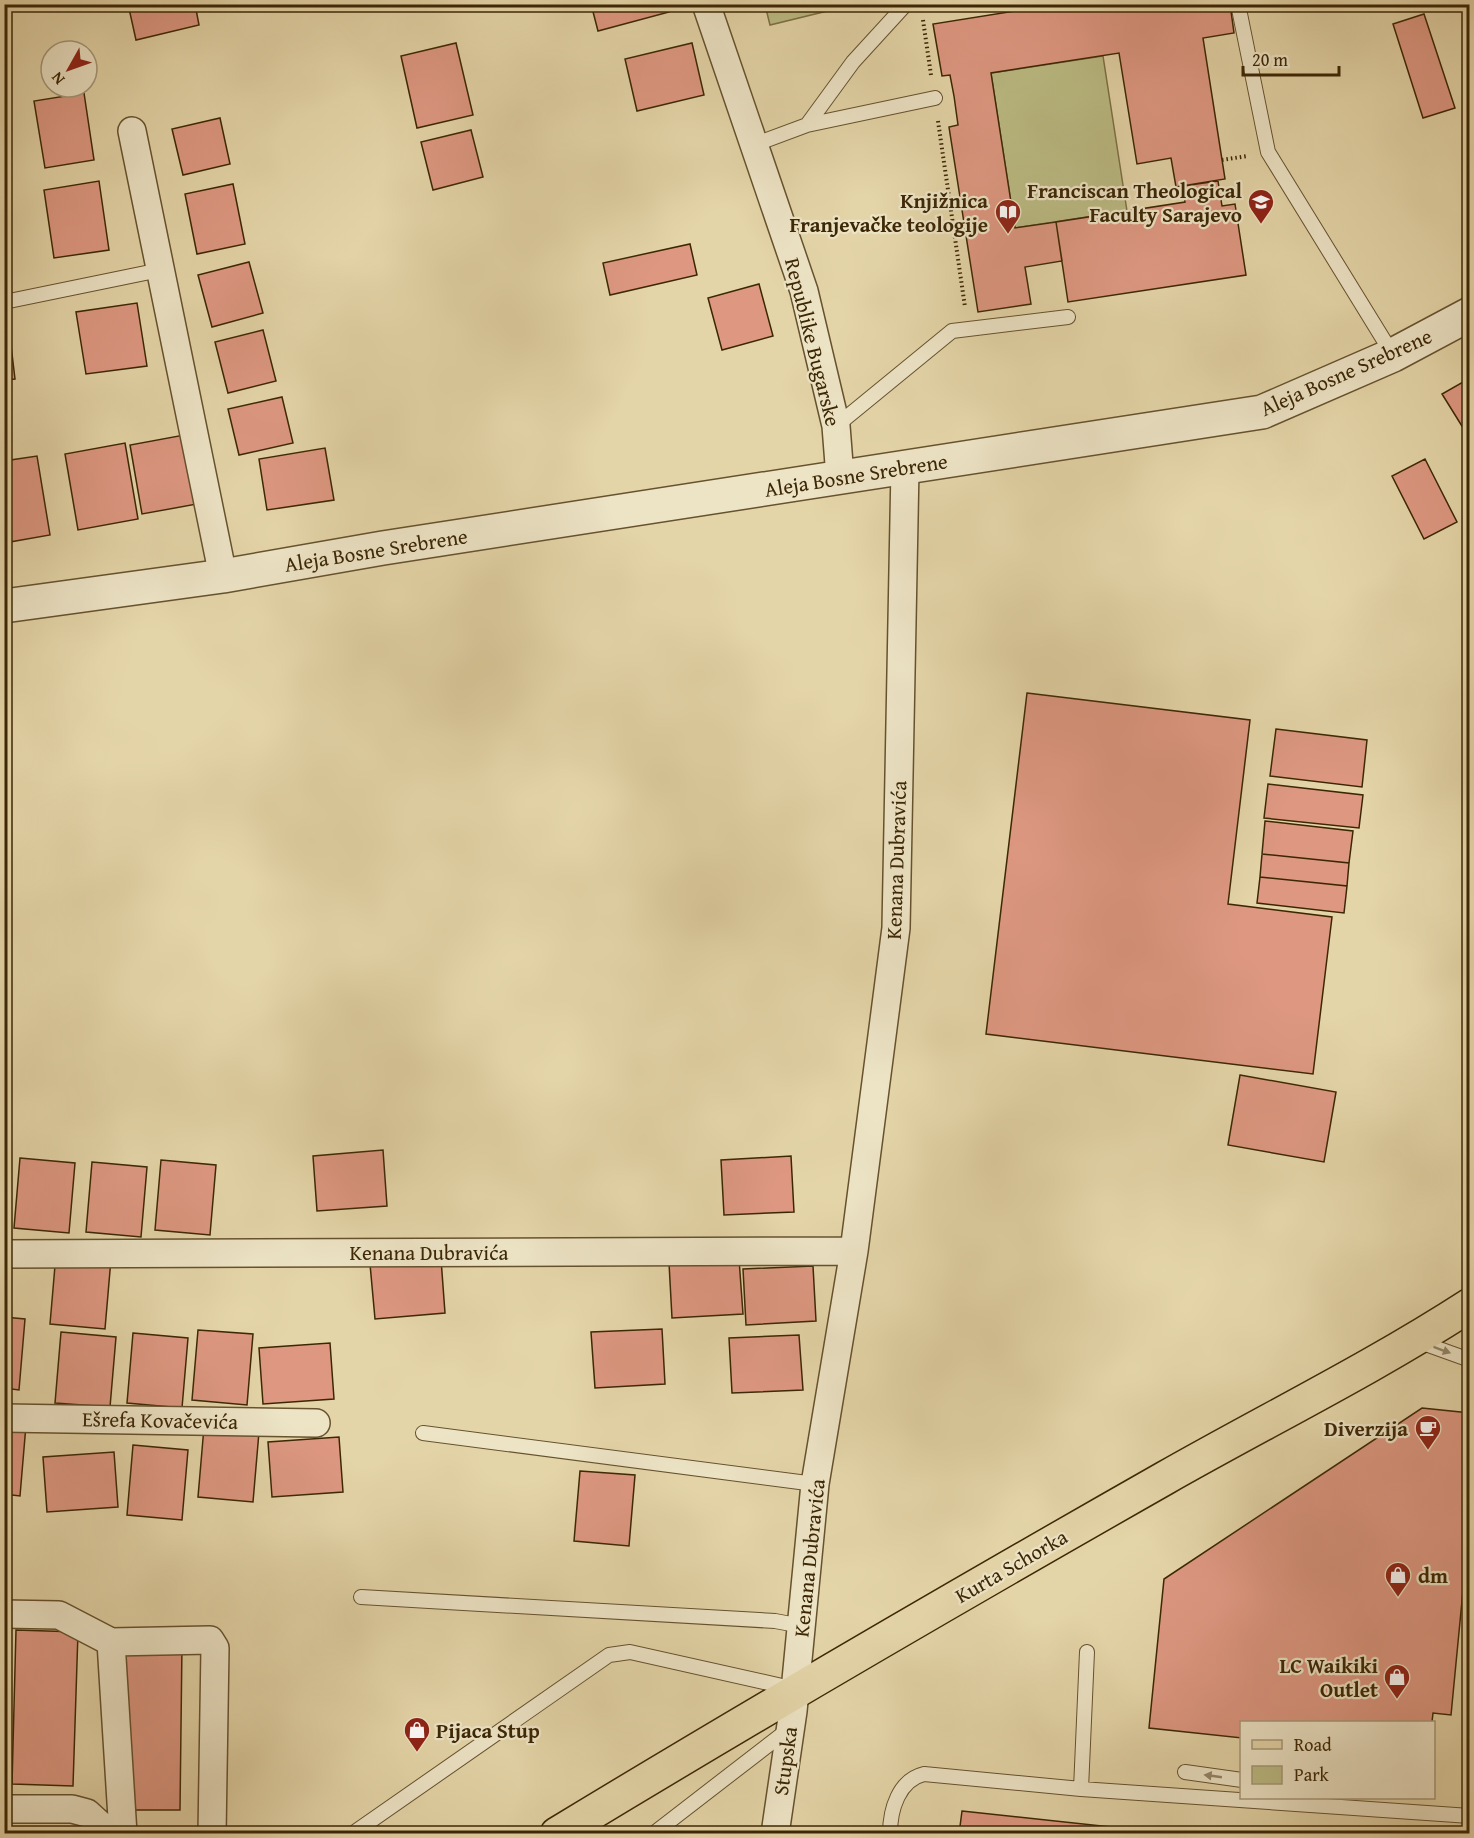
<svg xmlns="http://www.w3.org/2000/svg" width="1474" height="1838" font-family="'Gentium Book Plus',serif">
<rect width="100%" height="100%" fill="#e4d5a8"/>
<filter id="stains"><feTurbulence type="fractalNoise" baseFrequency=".00333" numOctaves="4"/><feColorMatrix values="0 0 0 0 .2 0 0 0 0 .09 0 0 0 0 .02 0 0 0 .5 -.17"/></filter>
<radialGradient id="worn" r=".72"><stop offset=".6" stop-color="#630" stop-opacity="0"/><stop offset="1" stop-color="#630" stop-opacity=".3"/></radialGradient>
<path fill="#bbbb83" stroke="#7c7144" stroke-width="1.5" d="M765,5V4L852,5L770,25Z
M1103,56L1127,211L1015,228L991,73Z"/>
<path fill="#de9882" stroke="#3c2705" stroke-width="1.5" d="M128,4H195L199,25L136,40Z
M591,4H667L669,12L598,31Z
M1059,4H1230L1234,33L1203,38L1225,179L1176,187L1171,158L1137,164L1119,53L991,73L1015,228L1056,222L1062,261L1025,267L1031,304L978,312L949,127L958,125L954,96L950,75L942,76L933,24Z
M1424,14L1455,108L1423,118L1393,24Z
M456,43L473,115L417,128L401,56Z
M692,43L704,95L637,111L625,59Z
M84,93L94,160L45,168L34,101Z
M220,118L230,164L183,175L172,129Z
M471,130L483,177L433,190L421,142Z
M99,181L109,250L54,258L44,190Z
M1218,181L1222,206L1235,204L1246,275L1068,302L1056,222L1185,202L1183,186Z
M233,184L245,244L197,254L185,194Z
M690,244L697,275L610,295L603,263Z
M249,262L263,313L212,327L198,275Z
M759,284L773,336L722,350L708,298Z
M137,303L147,366L86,374L76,312Z
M4,312H7L15,379L4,380Z
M263,330L276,381L228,393L215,342Z
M1470,378V439L1442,394Z
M282,397L293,443L239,455L228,409Z
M184,435L197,504L142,514L130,445Z
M125,443L138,519L78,530L65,454Z
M325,448L334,500L267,510L259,459Z
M37,456L50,535L4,543V461Z
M1425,459L1457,522L1424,539L1392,476Z
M1027,693L1250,720L1228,904L1332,917L1313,1074L986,1034Z
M1276,729L1367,740L1362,787L1270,776Z
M1268,784L1363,795L1359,828L1264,818Z
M1265,821L1353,831L1349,863L1262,854Z
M1262,854L1349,863L1347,886L1260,877Z
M1260,877L1347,886L1344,913L1257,903Z
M1240,1075L1336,1092L1324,1162L1228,1145Z
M383,1150L387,1206L317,1211L313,1156Z
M791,1156L794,1212L724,1215L721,1160Z
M20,1158L75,1163L69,1233L14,1228Z
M161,1160L216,1165L210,1235L155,1230Z
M92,1162L147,1167L141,1237L86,1232Z
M56,1254L111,1259L105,1329L50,1324Z
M441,1259L445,1313L375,1319L370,1264Z
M739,1259L743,1314L672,1318L669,1263Z
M813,1266L816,1321L746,1325L743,1269Z
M4,1317L25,1319L19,1390L4,1388Z
M662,1329L665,1384L595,1388L591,1332Z
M198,1330L253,1334L247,1405L192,1400Z
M61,1332L116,1337L110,1407L55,1403Z
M133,1333L188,1338L182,1408L127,1403Z
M799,1335L803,1390L732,1393L729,1338Z
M330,1343L334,1399L263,1404L259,1348Z
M1422,1408L1470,1413V1518L1451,1715L1433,1713L1432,1722H1242V1738L1149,1728L1164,1579Z
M4,1424L26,1425L20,1496L4,1494Z
M204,1427L259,1432L253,1502L198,1497Z
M339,1437L343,1492L272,1497L268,1442Z
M133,1445L188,1450L182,1520L127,1515Z
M114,1452L118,1507L47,1512L43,1457Z
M580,1471L635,1475L629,1546L574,1541Z
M16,1630L78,1632L73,1786L12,1784Z
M125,1643L182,1644L180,1810H129Z
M962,1811L1176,1834H959Z"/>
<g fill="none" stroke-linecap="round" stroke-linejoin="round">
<g stroke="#66522e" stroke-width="16">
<path id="service" d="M1238,4L1268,152L1393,355
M807,125L853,62L906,4
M756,144L807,125L935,98
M9,301L160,270
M836,426L952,331L1068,317
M1417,1341L1470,1360
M423,1433L815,1484
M361,1597L775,1621L802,1626
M1185,1772L1242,1780
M1081,1789L1087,1652
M352,1834L609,1655L630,1652L791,1688
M653,1834L789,1729
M890,1834C890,1809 899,1780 924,1774L1081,1789L1470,1816"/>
</g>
<g stroke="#66522e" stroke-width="30">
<path id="minor" d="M706,4L804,291L836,426L840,477
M132,131L223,576
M4,1254L854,1251
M4,1418L316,1423
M4,1614L59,1615L111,1642
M4,1809H72L87,1813L110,1834
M123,1834L111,1642L210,1640L215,1648L212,1834
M775,1834L793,1711L815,1484L854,1251L896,928L905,468"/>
</g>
<g stroke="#66522e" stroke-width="36">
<path id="tertiary" d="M4,606L223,576L383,548L1262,412L1393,355L1470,314"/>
</g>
<g stroke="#3c2705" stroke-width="36">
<path id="primary" d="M557,1834C758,1712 961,1594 1165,1478C1267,1420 1371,1369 1470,1305"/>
</g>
<path stroke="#3c2705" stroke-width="4" stroke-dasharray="1.5 3" stroke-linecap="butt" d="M923,20L931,75
M938,121L965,307
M1222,160L1247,156"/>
<use href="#service" stroke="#ede4c6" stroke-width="14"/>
<use href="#minor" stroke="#ede4c6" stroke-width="27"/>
<use href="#tertiary" stroke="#ede4c6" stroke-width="33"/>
<use href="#primary" stroke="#e4d5a8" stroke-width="33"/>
</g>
<defs><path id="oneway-solid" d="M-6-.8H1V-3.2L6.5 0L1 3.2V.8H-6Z" transform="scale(1.5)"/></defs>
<g fill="#948666">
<use href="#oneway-solid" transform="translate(1442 1350) rotate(20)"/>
<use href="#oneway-solid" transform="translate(1213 1776) rotate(-172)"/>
</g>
<defs>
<g id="university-pin" transform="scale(1.35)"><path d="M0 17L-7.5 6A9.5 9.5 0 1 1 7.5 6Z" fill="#8f2418" stroke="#ede4c6"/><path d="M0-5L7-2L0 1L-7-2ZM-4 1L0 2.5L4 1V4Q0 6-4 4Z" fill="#fff"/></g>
<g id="library-pin" transform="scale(1.35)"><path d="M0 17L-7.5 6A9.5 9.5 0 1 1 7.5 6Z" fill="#8f2418" stroke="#ede4c6"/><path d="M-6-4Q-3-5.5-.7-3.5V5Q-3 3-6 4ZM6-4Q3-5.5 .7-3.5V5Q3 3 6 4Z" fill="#fff"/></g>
<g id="cafe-pin" transform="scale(1.35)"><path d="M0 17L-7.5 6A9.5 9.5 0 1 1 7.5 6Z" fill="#8f2418" stroke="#ede4c6"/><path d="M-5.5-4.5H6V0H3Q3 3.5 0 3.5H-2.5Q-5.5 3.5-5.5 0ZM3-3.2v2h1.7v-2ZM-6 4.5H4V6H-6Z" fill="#fff"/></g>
<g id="shop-pin" transform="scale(1.35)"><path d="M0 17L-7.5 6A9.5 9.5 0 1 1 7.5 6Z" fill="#8f2418" stroke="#ede4c6"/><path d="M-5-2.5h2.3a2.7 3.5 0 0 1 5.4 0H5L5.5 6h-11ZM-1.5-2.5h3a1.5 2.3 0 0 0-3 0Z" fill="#fff"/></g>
</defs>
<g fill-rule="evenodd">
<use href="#university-pin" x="1261" y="202"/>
<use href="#library-pin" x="1008" y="212"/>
<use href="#cafe-pin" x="1428" y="1428"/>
<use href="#shop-pin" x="1398" y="1575"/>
<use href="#shop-pin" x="1397" y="1677"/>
<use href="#shop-pin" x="417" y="1730"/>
</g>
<g text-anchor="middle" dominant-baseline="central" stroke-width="4.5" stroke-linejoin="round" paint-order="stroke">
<g font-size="21" font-weight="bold" fill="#3c2705" stroke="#ede4c6" text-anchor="end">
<text x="1242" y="190">Franciscan Theological<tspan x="1242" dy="24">Faculty Sarajevo</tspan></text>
<text x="988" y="200">Knjižnica<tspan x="988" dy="24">Franjevačke teologije</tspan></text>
<text x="1408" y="1428">Diverzija</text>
<text x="1418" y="1575" text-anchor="start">dm</text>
<text x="1378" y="1665">LC Waikiki<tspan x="1378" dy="24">Outlet</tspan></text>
<text x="436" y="1730" text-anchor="start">Pijaca Stup</text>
</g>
<g font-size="21" fill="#3c2705" stroke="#ede4c6">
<text transform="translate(813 342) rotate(76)">Republike Bugarske</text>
<text transform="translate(1346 372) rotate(-24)">Aleja Bosne Srebrene</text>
<text transform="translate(856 475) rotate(-9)">Aleja Bosne Srebrene</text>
<text transform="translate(376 550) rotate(-9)">Aleja Bosne Srebrene</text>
<text transform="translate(896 860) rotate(-88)">Kenana Dubravića</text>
<text x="429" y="1252">Kenana Dubravića</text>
<text transform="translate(160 1420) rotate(1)">Ešrefa Kovačevića</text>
<text transform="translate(809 1558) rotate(-84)">Kenana Dubravića</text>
<text transform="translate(1011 1566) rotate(-30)">Kurta Schorka</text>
<text transform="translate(785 1761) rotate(-82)">Stupska</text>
</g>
</g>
<rect width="1474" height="1838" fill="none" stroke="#e4d5a8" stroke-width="24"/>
<rect x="6" y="6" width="1462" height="1826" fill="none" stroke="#3c2705" stroke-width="3"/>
<rect x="12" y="12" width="1450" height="1814" fill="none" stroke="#3c2705" stroke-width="1.5"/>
<rect x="1240" y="1721" width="195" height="78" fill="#ede4c6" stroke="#a69879" stroke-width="1.5"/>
<rect x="1252" y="1740" width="30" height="9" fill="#e4d5a8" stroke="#a69879" stroke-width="1.5"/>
<text x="1294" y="1751" font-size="18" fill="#3c2705">Road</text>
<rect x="1252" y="1766" width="30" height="18" fill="#bbbb83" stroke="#a69879" stroke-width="1.5"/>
<text x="1294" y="1781" font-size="18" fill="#3c2705">Park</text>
<g transform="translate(69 69) rotate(230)"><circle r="28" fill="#ede4c6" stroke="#a69879" stroke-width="1.5"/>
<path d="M0-4.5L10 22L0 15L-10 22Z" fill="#8f2418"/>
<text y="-9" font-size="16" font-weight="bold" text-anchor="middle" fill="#3c2705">N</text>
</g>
<path d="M1243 66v9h96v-9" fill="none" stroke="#3c2705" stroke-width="3"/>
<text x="1252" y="66" font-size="18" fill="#3c2705" stroke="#ede4c6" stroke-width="4.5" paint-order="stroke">20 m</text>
<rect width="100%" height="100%" filter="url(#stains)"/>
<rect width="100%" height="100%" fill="url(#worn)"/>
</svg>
